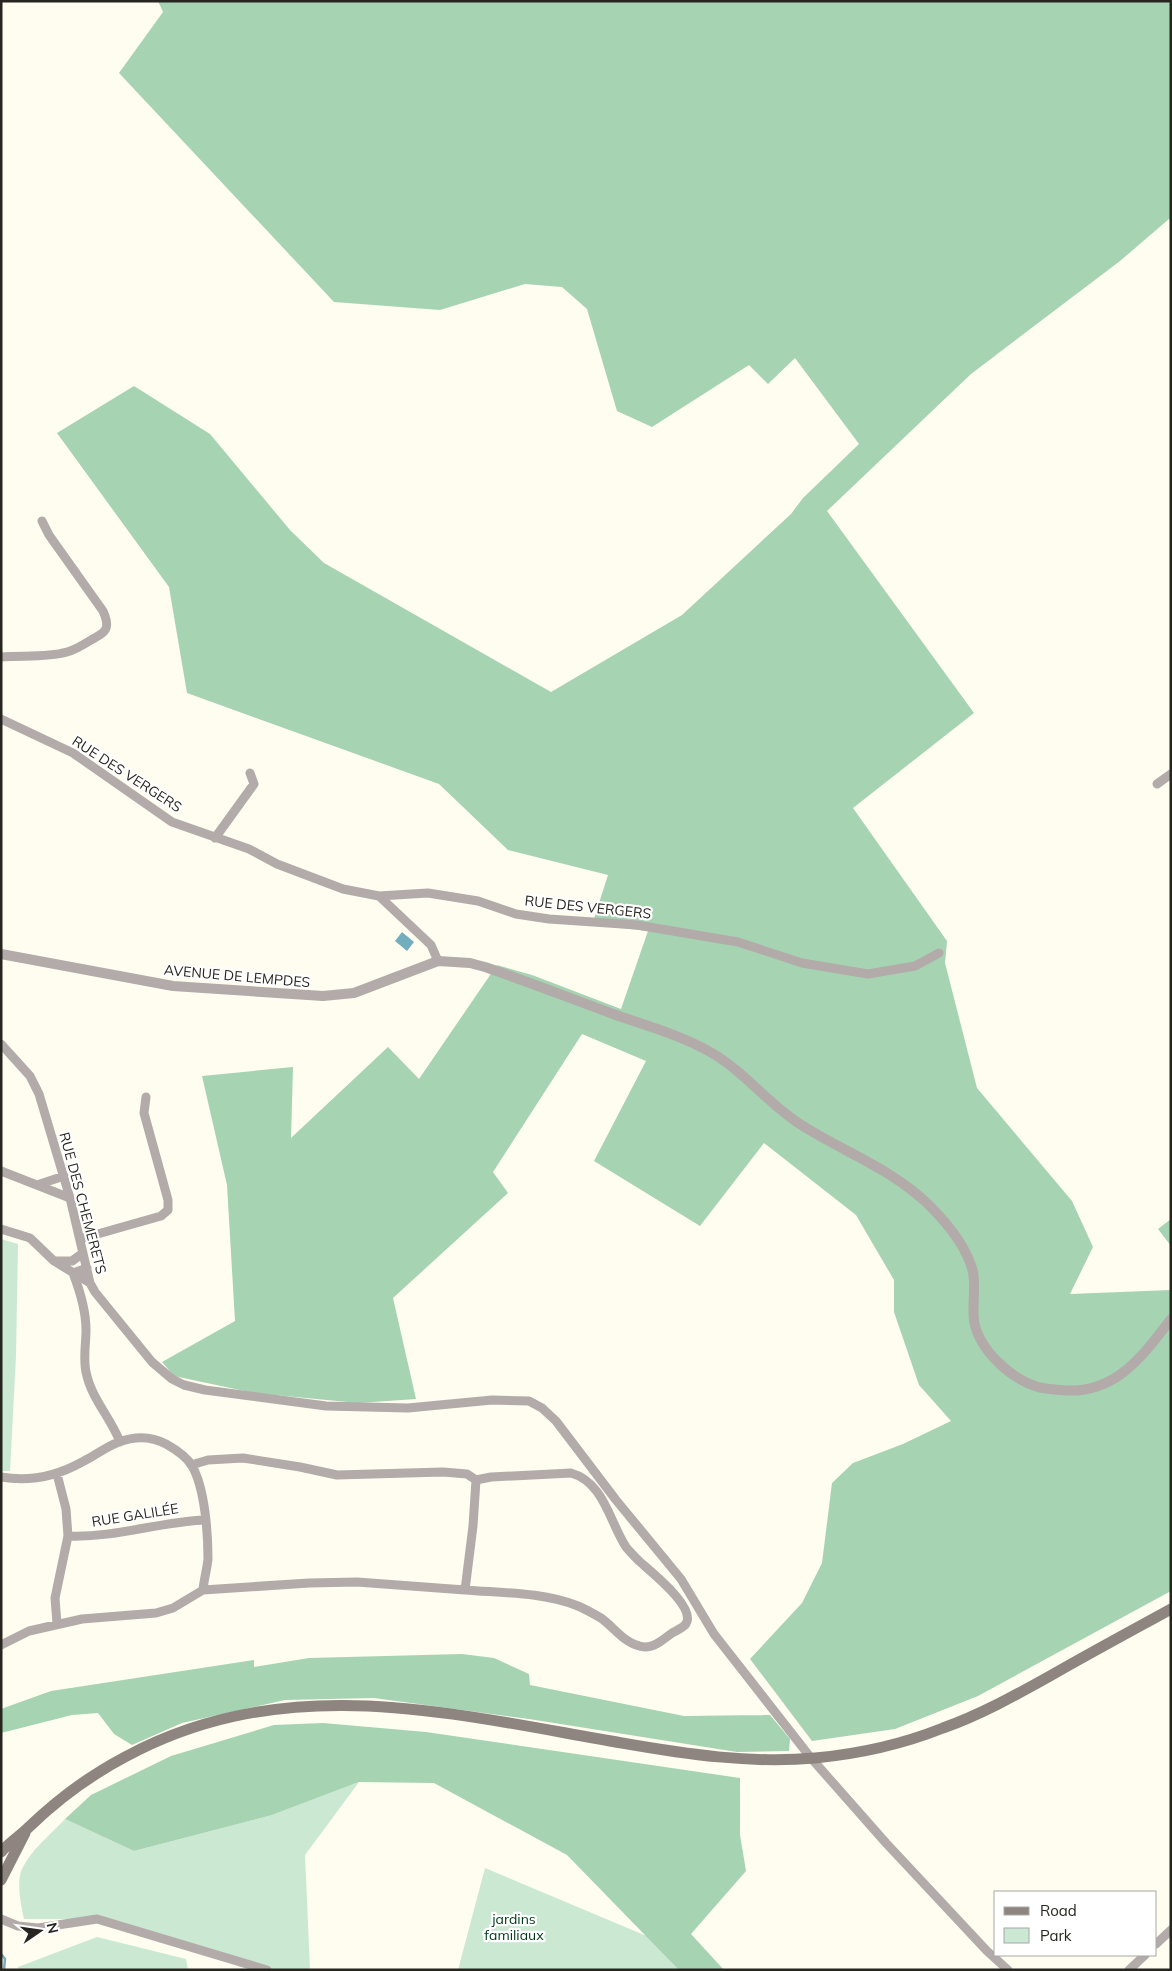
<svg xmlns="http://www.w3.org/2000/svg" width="1172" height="1971" font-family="Mulish,sans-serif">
<rect width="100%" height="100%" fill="#fffcf0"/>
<path fill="#cbe8d2" d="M1,1239L18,1244L16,1356L10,1471H1Z
M359,1782L305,1855L310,1970H267L97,1919H24C21,1905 16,1882 22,1869C31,1850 51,1834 65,1819L134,1851L272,1815Z
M485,1868L649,1937L679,1970H458Z
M97,1937L186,1959L188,1970H18V1967Z"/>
<path fill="#a6d3b2" d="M158,1H1171V220L1169,219L1120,261L971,374L827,511L974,713L853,808L947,941L945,963L977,1088L1072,1201L1093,1247L1070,1294L1171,1290V1591L978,1696L895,1729L812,1741L750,1659L802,1603L822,1563L832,1483L853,1463L903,1444L951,1421L919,1385L894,1312V1280L856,1215L764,1143L700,1226L594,1161L646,1061L582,1034L493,1172L508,1193L393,1298L416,1399L358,1403L254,1393L174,1376L162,1362L235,1321L227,1185L202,1076L293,1067L291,1138L388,1047L419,1079L497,965L532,975L621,1009L648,931L592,925L608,875L508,850L439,784L187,693L169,587L57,433L134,386L210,434L290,530L324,563L551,692L682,615L791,514L803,498L859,444L795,358L768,384L749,365L652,427L617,411L587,309L562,287L525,284L440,310L334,302L119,73L163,12Z
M1171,1219V1246L1158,1229Z
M462,1654L494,1658L529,1674L530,1685L684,1716L770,1715L790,1739L789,1751L737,1752L529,1719L374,1698L285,1700L182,1723L132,1745L114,1734L98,1713L72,1715L1,1733V1709L51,1691L254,1660V1667L309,1658Z
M323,1723L426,1732L740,1778V1835L746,1871L691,1934L724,1970H679L567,1855L434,1783L359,1782L272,1815L134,1851L65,1819L91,1795L171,1756L274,1725Z"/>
<path fill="#72aebe" d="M402,932L414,942L407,951L395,941Z"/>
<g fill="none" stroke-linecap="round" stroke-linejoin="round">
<path stroke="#72aebe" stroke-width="2.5" d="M2,1955L5,1959L4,1970"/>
<path stroke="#b2aba9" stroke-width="9" d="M1,657C22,655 46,658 67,652C75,650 83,645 91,640C106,632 111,629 103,611L49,535L42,521
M1,719L73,753L172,822L249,849L277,864L343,889L379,896L428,893L478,901L516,914L549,919L637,925L738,942L802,963L868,974L915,966L939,953
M1157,784L1171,774
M215,838L254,784L250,773
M379,896L431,945L438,961
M1,1044L30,1076L39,1094L70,1198L90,1283L95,1292L152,1362L172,1379L184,1385L205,1390L326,1406L408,1408L492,1400L529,1401L542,1408L556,1421L616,1500L681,1579L714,1634L811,1758L886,1843L987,1951L1008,1970
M1,1171L70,1198
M37,1185L64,1176
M1,1229L30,1238L54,1261L90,1283
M80,1239L161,1216L168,1210V1200L144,1113L146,1097
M54,1261H72L83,1253
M87,1268L73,1273C80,1291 86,1310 86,1330C86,1344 83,1358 86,1372C91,1398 111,1418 120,1442
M191,1465L208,1460L243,1458L300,1467L337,1475L443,1472L467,1474L476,1480L473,1526L465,1590L357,1582L309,1583L203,1590
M57,1474L66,1509L68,1536L55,1598L57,1624
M1,1477C30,1482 57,1476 82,1462C95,1456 105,1447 119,1442C135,1436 151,1436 166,1444C175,1449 187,1457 192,1466C205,1488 208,1534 208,1559C207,1569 204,1579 203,1590L173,1608L156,1613L82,1619L29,1631L1,1645
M68,1536C115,1538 158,1522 205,1520
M465,1590C502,1593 543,1592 578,1606C585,1609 594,1614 601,1618C615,1628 626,1646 645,1647C655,1647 664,1639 672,1633C676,1631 682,1628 685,1625C699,1609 650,1571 639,1561C635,1557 630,1552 626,1547C610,1523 604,1482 571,1473L491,1477L476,1480
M1,1919L18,1926L38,1928L97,1919L267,1970
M1156,1944L1171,1930
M1129,1970L1145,1955"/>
<path stroke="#b2aba9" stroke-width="10" d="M1,954L173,986L323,996L354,993L438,961L470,963L485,967C529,982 572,999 616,1015C648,1026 683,1036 712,1053C746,1073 770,1106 803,1126C846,1153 892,1169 929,1205C947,1223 967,1247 973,1272C976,1288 972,1305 974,1321C979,1350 1011,1379 1038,1387C1044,1389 1053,1389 1060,1390C1114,1396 1142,1357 1171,1319"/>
<path stroke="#8e8581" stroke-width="11" d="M1,1852C10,1842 20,1836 29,1827C58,1799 89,1776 125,1757C287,1669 452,1714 622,1743C685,1754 751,1764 815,1758C858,1754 903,1744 943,1728C980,1715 1016,1695 1050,1676C1090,1653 1131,1631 1171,1609
M1,1880L25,1833"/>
</g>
<g text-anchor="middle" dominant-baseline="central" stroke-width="4.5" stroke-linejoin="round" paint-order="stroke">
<g font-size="14" fill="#26251f" stroke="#fff">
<text transform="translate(127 774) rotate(33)">RUE DES VERGERS</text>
<text transform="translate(588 907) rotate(6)">RUE DES VERGERS</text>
<text transform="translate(237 976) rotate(5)">AVENUE DE LEMPDES</text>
<text transform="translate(83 1203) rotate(75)">RUE DES CHEMERETS</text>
<text transform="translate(135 1515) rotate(-9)">RUE GALILÉE</text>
</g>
<g font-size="14" fill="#003617" stroke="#fff">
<text x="514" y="1919">jardins<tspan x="514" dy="16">familiaux</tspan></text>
</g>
</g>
<rect width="1172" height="1971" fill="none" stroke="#26251f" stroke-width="5"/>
<rect x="994" y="1891" width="162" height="65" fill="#ffffff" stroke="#a8a8a5"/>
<rect x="1004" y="1907" width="25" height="8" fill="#8e8581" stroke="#a8a8a5"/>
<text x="1040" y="1916" font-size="15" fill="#26251f">Road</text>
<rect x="1004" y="1928" width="25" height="15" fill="#cbe8d2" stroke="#a8a8a5"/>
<text x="1040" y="1941" font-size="15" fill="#26251f">Park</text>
<g transform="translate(40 1931) rotate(77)" stroke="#ffffff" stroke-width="4" paint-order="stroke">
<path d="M0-4L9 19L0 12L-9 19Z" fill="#26251f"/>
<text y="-8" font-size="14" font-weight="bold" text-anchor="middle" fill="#26251f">N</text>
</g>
</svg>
